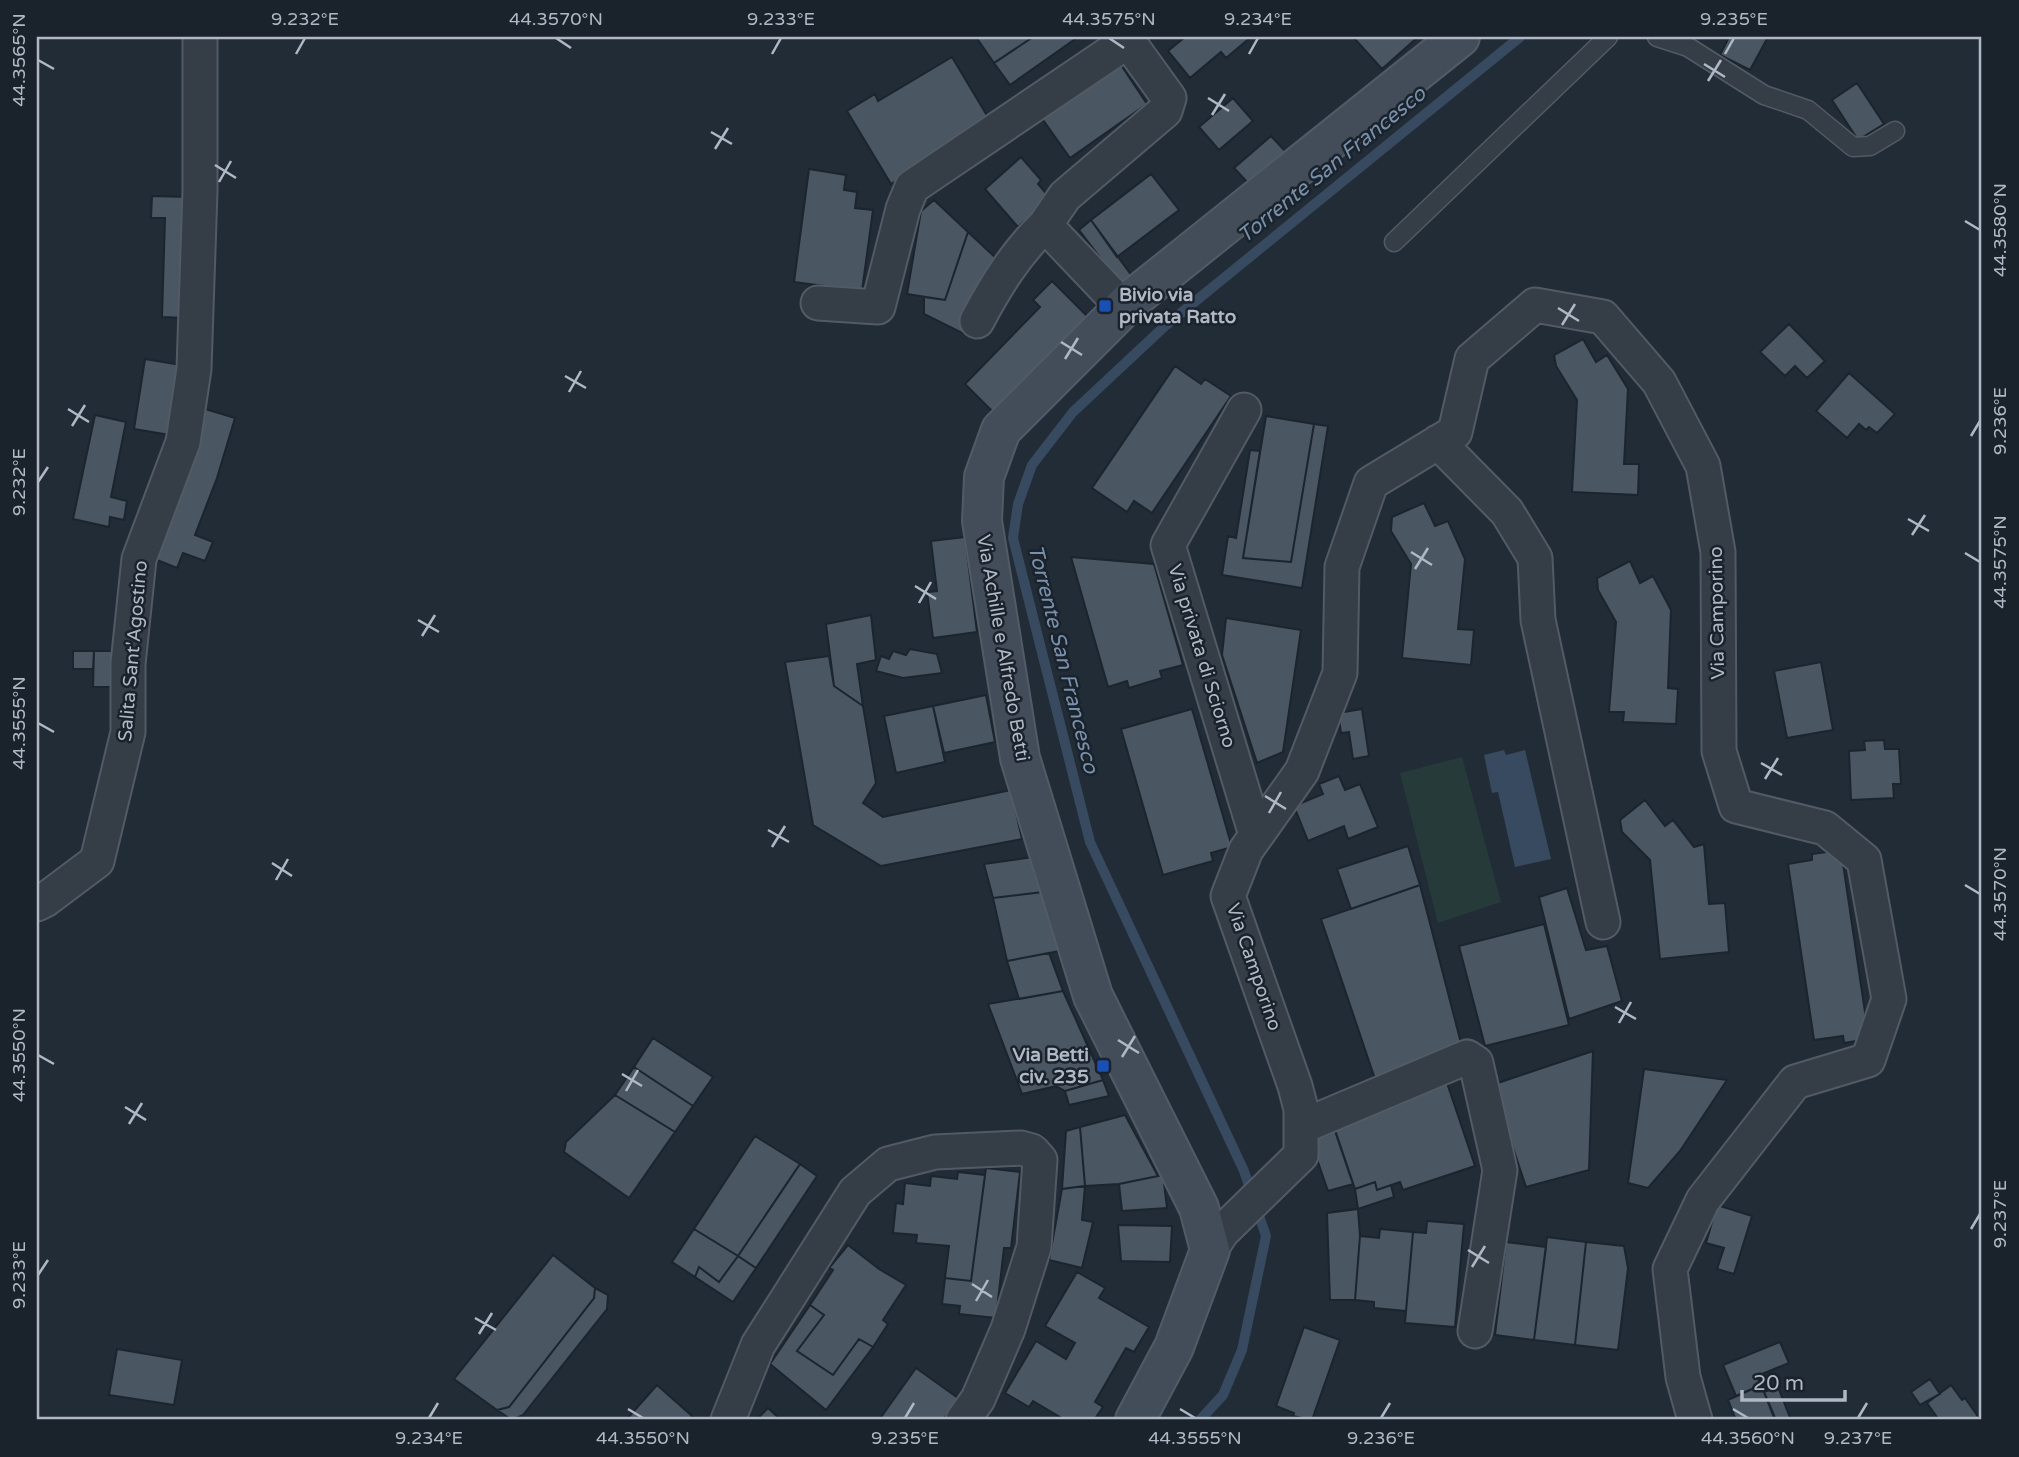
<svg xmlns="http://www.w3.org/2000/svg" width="2019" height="1457" font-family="'Varela Round',sans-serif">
<rect width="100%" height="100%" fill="#212c37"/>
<path fill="#263a3a" d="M1462,757L1501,902L1438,923L1400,773Z"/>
<path fill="#384a5f" d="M1504,750L1506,755L1525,750L1551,859L1515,867L1498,792L1492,793L1484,755Z"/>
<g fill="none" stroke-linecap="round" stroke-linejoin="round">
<path stroke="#384a5f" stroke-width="10" d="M1200,1420L1223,1395L1242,1350L1266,1236L1244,1171L1090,842L1013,538L1018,504L1032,465L1073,412L1165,326L1520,37"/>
</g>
<path fill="#4a5662" stroke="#1c242e" stroke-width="2" d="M976,37H1033L994,63Z
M1033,37H1078L1010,85L994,63Z
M1185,37H1251L1226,58L1221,52L1190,78L1168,51Z
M1353,37H1418L1382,69Z
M1729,37H1768L1750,70L1720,55Z
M952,57L992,124L891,184L847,111L875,94L878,101Z
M1119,62L1147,104L1070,158L1041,117Z
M1857,83L1884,124L1858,140L1832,100Z
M1233,98L1253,121L1219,150L1199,127Z
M1271,136L1286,152L1248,183L1234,168Z
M1021,157L1041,180L1038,184L1050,198L1018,227L985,189Z
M809,169L846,175L844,190L857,192L855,208L873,210L862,291L794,282Z
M1151,174L1179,210L1117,257L1091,220Z
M152,196L190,197L186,318L162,317L165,218H151Z
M934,200L968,232L945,300L907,294L921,211Z
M1091,220L1132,276L1121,285L1079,230Z
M968,232L998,260L964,334L924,314V297L945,300Z
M1052,281L1088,317L994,413L965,384L1040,307L1033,300Z
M1789,324L1825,361L1807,378L1795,366L1785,376L1760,352Z
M1583,339L1596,362L1607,355L1628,389L1624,464H1639L1638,495L1572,492L1577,400L1556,366L1554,355Z
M145,359L187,366L176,436L134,429Z
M1175,366L1201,384L1205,379L1231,396L1152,513L1134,501L1127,512L1092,488Z
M1849,373L1895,414L1877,433L1869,427L1866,430L1859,424L1847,438L1816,411Z
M202,408L235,418L217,478L195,535L213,542L205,561L183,553L177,568L147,556Z
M95,415L126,422L111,497L127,501L124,520L110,517L109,527L73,519Z
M1266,416L1314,424L1291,562L1243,558Z
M1314,424L1328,426L1302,588L1222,575L1228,536L1236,538L1250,450L1260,451L1243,558L1291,562Z
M1424,503L1435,526L1448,521L1465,559L1458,629L1474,630L1471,665L1402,658L1411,564L1391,531L1392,517Z
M965,537L977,632L933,638L927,592L937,591L931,541Z
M1071,557L1154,564L1183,665L1160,671L1162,678L1129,688L1127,681L1108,687Z
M1630,561L1640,583L1653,576L1671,610L1668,688L1678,689L1676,724L1623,722L1624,712H1609L1616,622L1598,590L1597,578Z
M871,615L876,660L857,664L863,706L834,686L826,624Z
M1226,618L1301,630L1283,752L1257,763L1222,655Z
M910,649L937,654L942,673L903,678L876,671L881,656L889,659L893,651L906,655Z
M73,651H94L93,669H73Z
M94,651H121V687H93Z
M829,656L834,686L863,706L876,783L863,803L883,817L1011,790L1022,839L881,866L813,825L785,662Z
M1821,662L1833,730L1787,738L1774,671Z
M986,695L995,742L944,753L933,706Z
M933,706L945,762L896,773L884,716Z
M1192,709L1232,847L1211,853L1213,861L1163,875L1121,729Z
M1362,709L1369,756L1353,759L1349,732L1341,733L1338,713Z
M1884,740L1885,749H1899L1901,784H1893L1894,798L1851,800L1849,751L1865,750L1864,741Z
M1339,776L1345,790L1360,784L1378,827L1348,839L1344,826L1308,841L1294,806L1323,794L1319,784Z
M1645,800L1665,826L1673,820L1694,847L1704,844L1709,904L1725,903L1729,952L1660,959L1650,860L1622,832L1620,820Z
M1408,846L1420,885L1351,909L1337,869Z
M1841,850L1869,1039L1844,1043L1843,1036L1814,1040L1788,864L1812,860V854Z
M1033,857L1043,892L993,898L984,864Z
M1420,885L1461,1043L1375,1079L1321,919Z
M1567,888L1586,950L1607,946L1622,1001L1569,1019L1539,897Z
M1043,892L1065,950L1007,961L993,898Z
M1544,924L1569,1025L1485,1046L1459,946Z
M1049,953L1063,991L1019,999L1007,961Z
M1063,991L1103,1080L1065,1091L1056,1086L1022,1094L988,1004Z
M653,1038L713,1077L693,1106L634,1067Z
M1593,1051L1589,1170L1526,1187L1492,1085Z
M634,1067L693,1106L675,1132L615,1095Z
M1644,1069L1727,1080L1680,1151L1648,1188L1628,1183Z
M1103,1080L1109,1096L1069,1105L1065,1091Z
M1446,1080L1475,1166L1403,1190L1400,1182L1377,1190L1375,1182L1355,1189L1334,1127Z
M615,1095L675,1132L629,1198L564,1152L566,1142Z
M1125,1115L1158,1176L1119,1184L1085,1186L1080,1127Z
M1080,1127L1085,1186L1062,1189L1066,1131Z
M1335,1131L1353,1184L1328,1191L1310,1139Z
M755,1136L800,1164L738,1256L694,1229Z
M800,1164L817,1176L756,1268L738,1256Z
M986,1168L1020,1172L1011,1248H1004L996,1318L959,1314L960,1306L942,1304L945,1278L971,1281Z
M958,1172L985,1175L971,1281L945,1278L949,1246L916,1243L917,1235L893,1233L896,1203L903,1204L905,1183L930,1186L931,1176L957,1179Z
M1163,1175L1167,1208L1122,1211L1119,1184Z
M1375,1182L1377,1190L1391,1185L1394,1197L1358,1209L1355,1189Z
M1085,1186L1082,1220L1093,1222L1082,1268L1049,1260L1062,1189Z
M1717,1205L1752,1216L1734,1274L1717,1269L1724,1248L1706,1243Z
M1358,1209L1360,1236L1355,1300H1330L1327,1213Z
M1427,1221L1464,1224L1455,1327L1405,1323L1413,1232L1426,1233Z
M1118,1225L1172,1226L1170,1262L1121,1261Z
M694,1229L738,1256L719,1282L699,1267L695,1277L672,1262Z
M1380,1229L1413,1232L1406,1311L1374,1308V1302L1355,1300L1360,1236L1379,1238Z
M1547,1237L1586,1242L1575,1345L1534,1340Z
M1506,1242L1546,1247L1534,1340L1495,1335Z
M1586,1242L1624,1246L1628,1268L1618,1350L1575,1345Z
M848,1245L879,1269L906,1285L883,1320L888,1324L873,1347L859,1339L833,1375L797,1351L824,1315L810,1305L833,1270L829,1268Z
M553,1255L595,1288L594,1298L509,1407L497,1410L454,1379Z
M738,1256L756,1268L733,1302L695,1277L699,1267L719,1282Z
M1077,1272L1105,1288L1099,1298L1149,1327L1134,1352L1126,1348L1095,1402L1103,1407L1094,1420H1065L1033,1401L1029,1407L1005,1393L1036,1341L1066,1359L1075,1343L1045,1326Z
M595,1288L608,1295L607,1309L523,1415L512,1420L497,1410L509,1407L594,1298Z
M810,1305L824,1315L797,1351L833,1375L859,1339L873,1347L826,1410L770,1364Z
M1304,1327L1340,1340L1312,1420L1293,1416L1294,1413L1276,1406Z
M1780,1342L1789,1363L1757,1376L1761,1385L1736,1396L1723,1365Z
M117,1349L182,1360L174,1405L109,1395Z
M916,1368L958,1398L943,1420H879Z
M1930,1379L1940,1394L1920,1405L1911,1392Z
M657,1385L692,1416L689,1420H626Z
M1761,1385L1776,1420H1736L1728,1400Z
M1951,1385L1962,1400L1965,1398L1979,1418L1976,1420H1939L1927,1403Z
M1778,1387L1791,1420H1775L1764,1392Z
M768,1408L781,1420H756Z"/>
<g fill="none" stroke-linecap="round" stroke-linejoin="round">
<g stroke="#525b65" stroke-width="21">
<path id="lane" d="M1657,37L1688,47L1764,95L1808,110L1853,147L1870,146L1895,131
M1394,242L1608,37"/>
</g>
<g stroke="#525b65" stroke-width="37">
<path id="street" d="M818,303L878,307L903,209L912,187L1119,47L1133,48L1169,98L1165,111L1065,196L1045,225L1123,307
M977,321C996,285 1016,253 1045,225
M1244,410L1168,545L1256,835
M1438,442L1507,512L1535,558L1538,620L1603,922
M37,904L45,900L97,861L128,732V664L139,559L183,442L194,369L200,191V37
M1301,1127L1467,1057L1476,1063L1500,1170L1475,1331
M1210,1250L1222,1232L1301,1155V1109L1295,1086L1228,896L1246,850L1302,771L1340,673L1342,567L1371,483L1455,432L1472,359L1535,305L1603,317L1659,382L1703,466L1718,552L1719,751L1736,806L1825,828L1864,860L1889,999L1868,1060L1795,1082L1703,1200L1670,1269L1683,1377L1695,1420
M728,1420L758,1345L855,1192L888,1164L935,1152L1021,1148L1032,1151L1040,1160L1034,1247L1008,1329L978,1399L963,1420"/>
</g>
<g stroke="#525b65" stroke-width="42">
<path id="secondary" d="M1135,1420L1174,1347L1210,1250L1199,1208L1093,996L1020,758L982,521L984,477L1001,430L1130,301L1460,37"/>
</g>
<use href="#lane" stroke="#353d47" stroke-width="18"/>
<use href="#street" stroke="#353d47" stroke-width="33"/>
<use href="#secondary" stroke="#434d5a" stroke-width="38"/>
</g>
<path fill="none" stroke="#afb8c4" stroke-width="2.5" d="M556,38L571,48M1109,38L1124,48M296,54L305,38M772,54L781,38M1249,54L1258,38M1725,54L1734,38M38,60L54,69M1704,64L1725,77M1708,81L1721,60M1208,98L1229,111M1212,115L1225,94M711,132L732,144M715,149L728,128M215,165L236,178M219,182L231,161M1965,221L1980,230M1558,308L1579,321M1562,325L1575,304M1061,342L1082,355M1065,359L1078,338M565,376L586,388M569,392L581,371M68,409L89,422M72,426L85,405M1971,436L1980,421M38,482L48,467M1908,519L1929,531M1912,535L1925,515M1411,552L1432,565M1965,553L1980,562M1415,569L1428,548M915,586L936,599M919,603L931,582M418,620L439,632M422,636L435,615M38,723L54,732M1761,763L1782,775M1765,779L1778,758M1265,796L1286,809M1269,813L1281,792M768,830L789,842M772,847L785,826M272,863L292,876M276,880L288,859M1965,885L1980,894M1615,1007L1636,1019M1619,1023L1631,1002M1118,1040L1139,1053M38,1055L54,1064M1122,1057L1135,1036M622,1074L642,1086M626,1091L638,1070M125,1107L146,1120M129,1124L142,1103M1971,1229L1980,1214M1468,1250L1489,1263M1472,1267L1485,1246M38,1275L48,1260M972,1284L992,1297M976,1301L988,1280M475,1318L496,1330M479,1334L492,1313M628,1409L643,1418M1180,1409L1195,1418M1733,1409L1748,1418M429,1418L438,1403M905,1418L914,1403M1381,1418L1390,1403M1858,1418L1867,1403"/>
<g fill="#1a4fb4" stroke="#1a222c" stroke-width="2.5">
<rect x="1098" y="299" width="14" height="14" rx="3.5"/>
<rect x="1096" y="1059" width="14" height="14" rx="3.5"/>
</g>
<g text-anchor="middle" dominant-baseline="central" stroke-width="5" stroke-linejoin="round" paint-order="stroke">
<g font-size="19" font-weight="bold" fill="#afb8c4" stroke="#1a222c" text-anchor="start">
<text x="1119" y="295">Bivio via<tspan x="1119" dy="22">privata Ratto</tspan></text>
<text x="1089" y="1055" text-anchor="end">Via Betti<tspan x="1089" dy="22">civ. 235</tspan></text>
</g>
<g font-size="19" fill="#afb8c4" stroke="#1a222c">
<text transform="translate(1717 613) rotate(-91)">Via Camporino</text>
<text transform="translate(1003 648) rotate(80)">Via Achille e Alfredo Betti</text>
<text transform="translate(133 651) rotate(-85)">Salita Sant'Agostino</text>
<text transform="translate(1202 656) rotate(73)">Via privata di Sciorno</text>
<text transform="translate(1254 967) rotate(71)">Via Camporino</text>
</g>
<g font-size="21" font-style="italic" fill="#7990aa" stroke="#1a222c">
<text transform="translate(1332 165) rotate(-39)">Torrente San Francesco</text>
<text transform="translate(1063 659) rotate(76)">Torrente San Francesco</text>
</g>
</g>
<rect width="2019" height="1457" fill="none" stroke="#1a222c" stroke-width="77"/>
<path d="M1742 1390v10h103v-10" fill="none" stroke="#afb8c4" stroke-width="3.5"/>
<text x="1753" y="1390" font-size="21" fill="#afb8c4" stroke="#1a222c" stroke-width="5" paint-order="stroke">20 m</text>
<rect x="38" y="38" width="1942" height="1380" fill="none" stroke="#afb8c4" stroke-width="2.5"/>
<g font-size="18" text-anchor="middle" fill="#afb8c4">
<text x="305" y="25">9.232°E</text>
<text x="556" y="25">44.3570°N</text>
<text x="781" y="25">9.233°E</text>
<text x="1109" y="25">44.3575°N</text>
<text x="1258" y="25">9.234°E</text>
<text x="1734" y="25">9.235°E</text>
<text transform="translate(19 60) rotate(-90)" y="6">44.3565°N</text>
<text transform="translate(2000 230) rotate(-90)" y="6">44.3580°N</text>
<text transform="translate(2000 421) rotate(-90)" y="6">9.236°E</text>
<text transform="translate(19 482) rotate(-90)" y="6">9.232°E</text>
<text transform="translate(2000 562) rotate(-90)" y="6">44.3575°N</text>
<text transform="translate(19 723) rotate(-90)" y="6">44.3555°N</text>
<text transform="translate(2000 894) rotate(-90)" y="6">44.3570°N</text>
<text transform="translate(19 1055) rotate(-90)" y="6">44.3550°N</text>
<text transform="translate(2000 1214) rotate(-90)" y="6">9.237°E</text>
<text transform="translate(19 1275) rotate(-90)" y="6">9.233°E</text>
<text x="429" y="1444">9.234°E</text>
<text x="643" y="1444">44.3550°N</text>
<text x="905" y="1444">9.235°E</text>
<text x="1195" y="1444">44.3555°N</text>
<text x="1381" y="1444">9.236°E</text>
<text x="1748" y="1444">44.3560°N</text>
<text x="1858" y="1444">9.237°E</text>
</g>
</svg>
